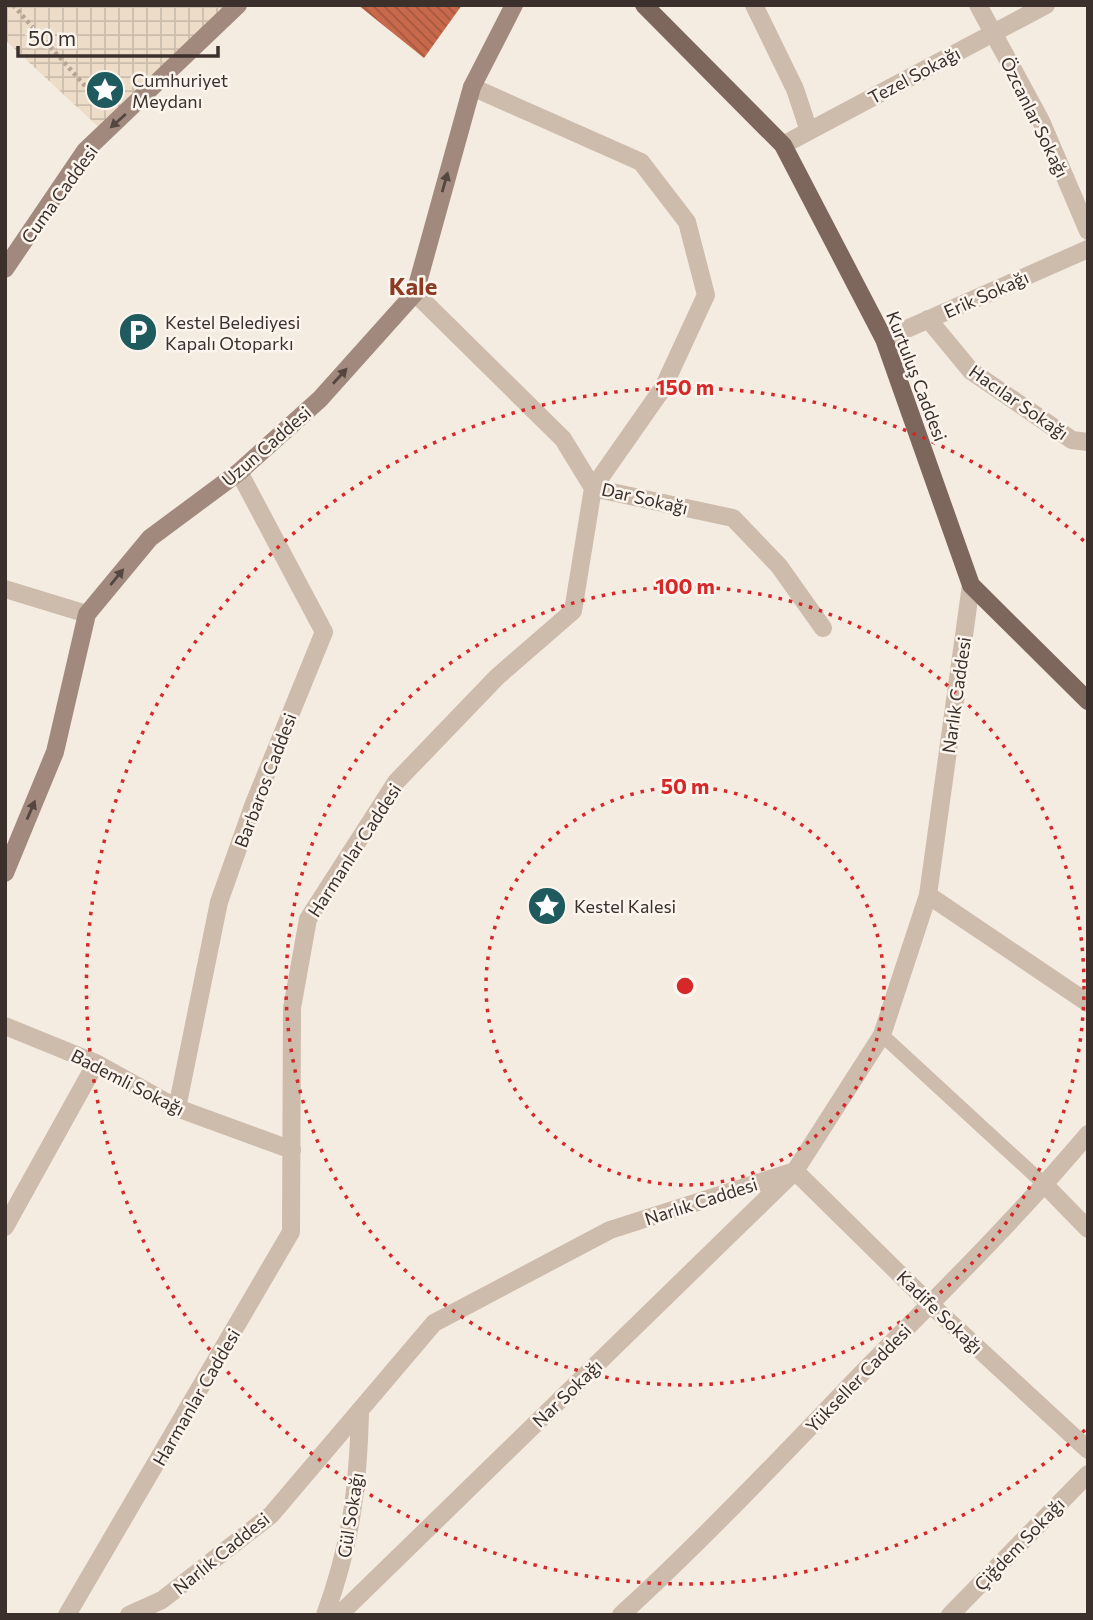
<svg xmlns="http://www.w3.org/2000/svg" width="1093" height="1620" font-family="Commissioner,sans-serif">
<defs>
<pattern id="plaza-grid" width="8" height="8" patternUnits="userSpaceOnUse" patternTransform="scale(1.75)"><rect width="8" height="8" fill="#ecdcc8"/><path d="M0 4h8M4 0v8" fill="none" stroke="#cbbdac"/></pattern>
<pattern id="building-back-hatch" width="6" height="6" patternUnits="userSpaceOnUse" patternTransform="scale(1.75)"><rect width="6" height="6" fill="#c8694b"/><path d="M-1 5l2 2M0 0l6 6M5-1l2 2" fill="none" stroke="#a4573f"/></pattern>
</defs>
<rect width="100%" height="100%" fill="#f4ebe1"/>
<path fill="url(#plaza-grid)" d="M5,5H238L105,133L5,40Z"/>
<path fill="url(#building-back-hatch)" d="M358,5H462L424,58Z"/>
<g fill="none" stroke-linecap="round" stroke-linejoin="round">
<path stroke="#b9a596" stroke-width="4.5" stroke-dasharray="3.5 3.5" stroke-linecap="butt" d="M13,5L103,106"/>
<path stroke="#cdbbac" stroke-width="14" d="M882,1035L1045,1185"/>
<path stroke="#cdbbac" stroke-width="18" d="M754,5L795,89L809,131
M978,5L1041,121L1088,231
M472,87L641,162L687,222L706,295L663,388L593,488L733,518L779,566L823,628
M783,145L1046,5
M928,319L971,371L1072,440L1088,442
M884,339L1088,249
M928,895L1088,1003
M5,1026L96,1063L177,1108L292,1150
M177,1108L219,902L253,806L324,632L239,472
M1045,1185L1088,1229
M5,1227L96,1063
M325,1615C351,1544 358,1488 360,1413
M339,1615L795,1171L930,1304L1088,1450
M950,1615L1088,1474"/>
<path stroke="#cdbbac" stroke-width="18" d="M5,589L87,614
M67,1615L291,1232L292,1008L308,919L396,782L497,677L573,611L593,488L563,439L415,293
M129,1615L162,1600L271,1515L434,1323L610,1230L795,1171L882,1035L928,895L971,585
M621,1615C706,1537 785,1453 865,1370C941,1293 1018,1217 1088,1134"/>
<path stroke="#a18a7d" stroke-width="18" d="M5,269L85,151L238,5
M5,873L55,752L87,614L150,538L239,472L320,399L415,293L472,87L514,5"/>
<path stroke="#7d675c" stroke-width="18" d="M644,5L783,145L884,339L971,585L1088,701"/>
</g>
<defs><path id="oneway-solid" d="M-6-.8H1V-3.2L6.5 0L1 3.2V.8H-6Z" transform="scale(1.75)"/></defs>
<g fill="#544640">
<use href="#oneway-solid" transform="translate(118 121) rotate(138)"/>
<use href="#oneway-solid" transform="translate(445 182) rotate(-74)"/>
<use href="#oneway-solid" transform="translate(340 376) rotate(-48)"/>
<use href="#oneway-solid" transform="translate(117 577) rotate(-51)"/>
<use href="#oneway-solid" transform="translate(31 810) rotate(-67)"/>
</g>
<g fill="none" stroke="#d62828" stroke-width="3.5" stroke-dasharray="3.5 7">
<circle cx="685" cy="986" r="199"/>
<circle cx="685" cy="986" r="399"/>
<path d="M1085 1430A598 598 0 1 1 1085 542"/>
</g>
<defs>
<g id="sight-disc" transform="scale(2.0125)"><circle r="9.5" fill="#1f5a5e" stroke="#fbf5ee"/><path d="M0-6L1.8-2.2L6-1.7L2.9 1.2L3.7 5.4L0 3.3L-3.7 5.4L-2.9 1.2L-6-1.7L-1.8-2.2Z" fill="#fff"/></g>
<g id="parking-disc" transform="scale(2.0125)"><circle r="9.5" fill="#1f5a5e" stroke="#fbf5ee"/><path d="M-3.5-5.5H1a3.5 3.5 0 0 1 0 7H-1V5.5H-3.5ZM-1-3.4V-.6H.8a1.4 1.4 0 0 0 0-2.8Z" fill="#fff"/></g>
</defs>
<g fill-rule="evenodd">
<use href="#sight-disc" x="105" y="90"/>
<use href="#parking-disc" x="138" y="332"/>
<use href="#sight-disc" x="547" y="906"/>
</g>
<g text-anchor="middle" dominant-baseline="central" stroke-width="5" stroke-linejoin="round" paint-order="stroke">
<g font-size="18" fill="#3b302b" stroke="#fbf5ee">
<text transform="translate(914 75) rotate(-28)">Tezel Sokağı</text>
<text transform="translate(1035 117) rotate(64)">Özcanlar Sokağı</text>
<text transform="translate(59 194) rotate(-54)">Cuma Caddesi</text>
<text transform="translate(986 294) rotate(-24)">Erik Sokağı</text>
<text transform="translate(917 376) rotate(69)">Kurtuluş Caddesi</text>
<text transform="translate(1019 402) rotate(35)">Hacılar Sokağı</text>
<text transform="translate(266 446) rotate(-41)">Uzun Caddesi</text>
<text transform="translate(645 498) rotate(13)">Dar Sokağı</text>
<text transform="translate(956 695) rotate(-82)">Narlık Caddesi</text>
<text transform="translate(265 780) rotate(-69)">Barbaros Caddesi</text>
<text transform="translate(354 850) rotate(-57)">Harmanlar Caddesi</text>
<text transform="translate(128 1082) rotate(27)">Bademli Sokağı</text>
<text transform="translate(701 1201) rotate(-18)">Narlık Caddesi</text>
<text transform="translate(940 1312) rotate(44)">Kadife Sokağı</text>
<text transform="translate(858 1378) rotate(-46)">Yükseller Caddesi</text>
<text transform="translate(567 1393) rotate(-44)">Nar Sokağı</text>
<text transform="translate(196 1397) rotate(-60)">Harmanlar Caddesi</text>
<text transform="translate(350 1515) rotate(-81)">Gül Sokağı</text>
<text transform="translate(1019 1544) rotate(-46)">Çiğdem Sokağı</text>
<text transform="translate(221 1553) rotate(-39)">Narlık Caddesi</text>
</g>
<g font-size="18" fill="#3b302b" stroke="#fbf5ee" text-anchor="start">
<text x="132" y="80">Cumhuriyet<tspan x="132" dy="21">Meydanı</tspan></text>
<text x="165" y="322">Kestel Belediyesi<tspan x="165" dy="21">Kapalı Otoparkı</tspan></text>
<text x="574" y="906">Kestel Kalesi</text>
</g>
<g font-size="24" font-weight="bold" fill="#8c3b22" stroke="#fbf5ee">
<text x="413" y="285">Kale</text>
</g>
</g>
<circle cx="685" cy="986" r="10" fill="#d62828" stroke="#fbf5ee" stroke-width="3.5"/>
<g font-size="21" text-anchor="middle" font-weight="bold" fill="#d62828" stroke="#fbf5ee" stroke-width="5" stroke-linejoin="round" paint-order="stroke">
<text x="685" y="395">150 m</text>
<text x="685" y="594">100 m</text>
<text x="685" y="794">50 m</text>
</g>
<rect width="1093" height="1620" fill="none" stroke="#3b302b" stroke-width="14"/>
<path d="M18 46v10h200v-10" fill="none" stroke="#3b302b" stroke-width="3.5"/>
<text x="28" y="46" font-size="21" fill="#3b302b" stroke="#fbf5ee" stroke-width="5" paint-order="stroke">50 m</text>
</svg>
